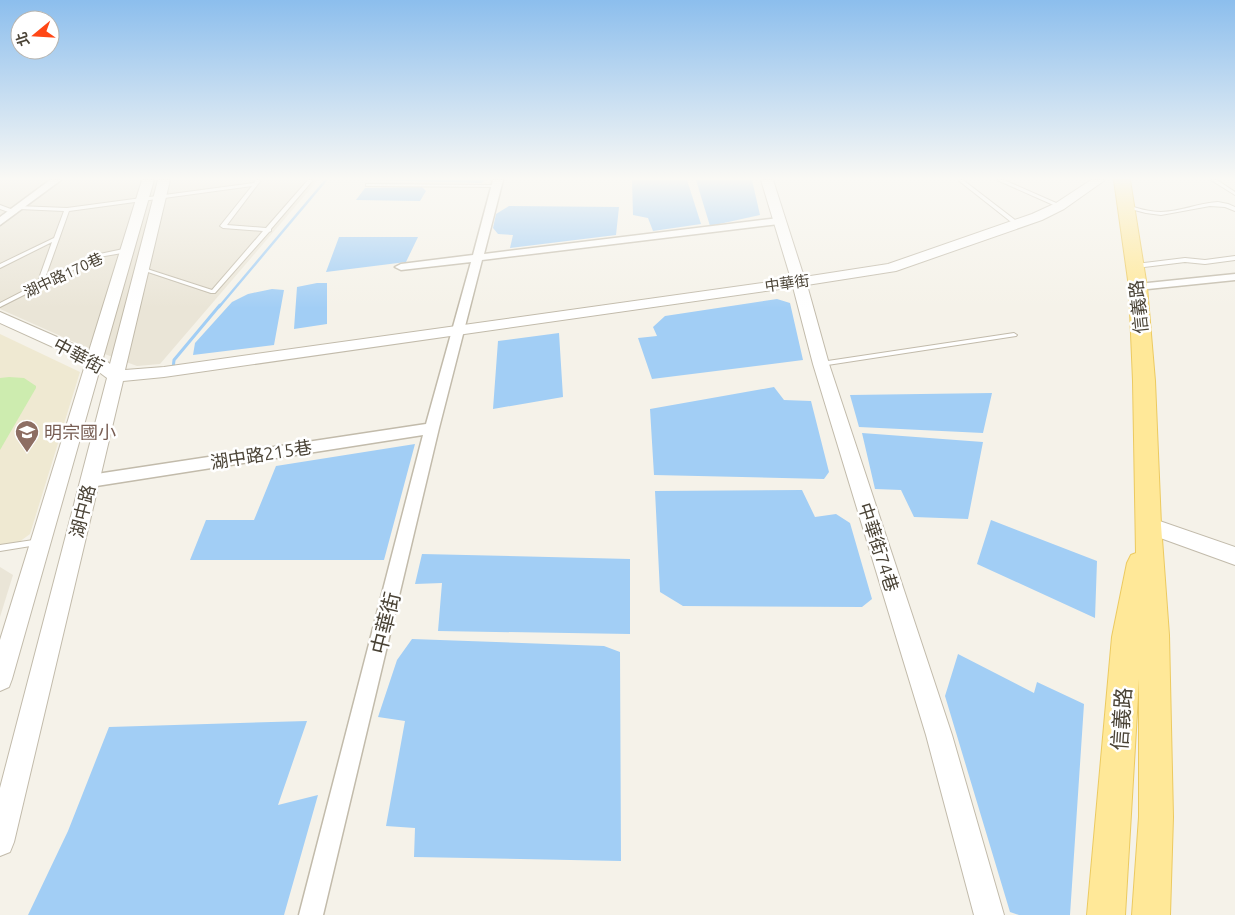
<svg xmlns="http://www.w3.org/2000/svg" width="1235" height="915" font-family="Ubuntu,'Noto Sans TC',sans-serif">
<rect width="100%" height="100%" fill="#f5f2e9"/>
<path fill="#eae5d7" d="M0,180H318L160,364L137,366L83,346L0,309Z
M0,567L13,575L0,617Z"/>
<path fill="#efe9d2" d="M0,334L80,372L30,534L15,545L0,547Z"/>
<path fill="#cdecaf" d="M9,377L24,378L36,386V388L0,450V378Z"/>
<path fill="#a2cef5" d="M369,180H486L481,183Z
M632,180H687L701,224L653,231L648,218L633,215Z
M696,180H752L760,215L710,226Z
M422,187L426,191L420,201L356,200L365,188Z
M509,206L619,207L616,235L510,248L513,235L498,234L493,228L496,214Z
M339,237H418L406,262L326,272Z
M317,283H327V324L294,329L297,287Z
M272,289L284,290L274,345L193,355L195,343L232,302L248,294Z
M777,299L790,303L803,360L652,379L638,338L657,336L653,327L665,316Z
M559,333L563,397L493,409L498,341Z
M774,387L784,400L811,401L829,472L824,479L654,475L650,409Z
M992,393L983,433L859,427L850,395Z
M862,433L983,442L968,519L914,517L901,490L875,489Z
M415,444L384,560H190L206,520H254L276,466Z
M802,490L815,517L836,514L850,523L872,599L862,607L683,606L660,592L655,491Z
M991,520L1097,561L1095,618L977,564Z
M422,554L630,559V634L438,631L442,583L415,584Z
M412,639L604,646L620,652L621,861L414,857L415,828L386,826L405,721L378,717L397,660Z
M958,654L1034,693L1037,682L1084,704L1070,915H1019L1010,912L945,696Z
M307,721L278,805L318,795L284,915H28L68,831L109,727Z"/>
<g fill="none" stroke-linecap="round" stroke-linejoin="round">
<path stroke="#a2cef5" stroke-width="2.5" d="M219,307L326,180"/>
<path stroke="#a2cef5" stroke-width="3" d="M173,369L174,360L220,305"/>
<g stroke="#c2bbab" stroke-width="2">
<path id="service" d="M256,180H261L227,225L266,228L308,180H313L271,229V231L269,232L215,293H211L139,269L142,267L144,268L212,290L263,231L223,228L220,226L252,186L69,211L44,281L95,255L128,248L131,250L128,252L99,257L0,307V303L37,284L52,242L0,268V264L54,238L64,211L19,209L16,207L17,206L67,208L254,183Z
M958,180H963L1019,223V225H1015Z
M997,180H1004L1063,206L1058,207Z
M1211,180H1217L1235,192V195Z
M366,184L497,185L499,186L497,187L368,186H366Z
M1218,202L1228,204L1235,207V211L1225,207L1210,206L1161,215L1146,213L1123,207L1126,205C1137,208 1149,212 1161,212C1180,212 1198,203 1218,202Z
M0,205L16,211L17,212L14,214L0,209Z
M1235,256V260L1205,264L1185,262L1136,268L1133,266L1136,264L1185,258L1205,260Z
M1014,333L1017,335L1016,336L821,366L818,364L821,362Z
M40,539L43,540L44,542L43,544L0,551V545Z"/>
</g>
<g stroke="#c2bbab" stroke-width="3">
<path id="minor" d="M50,180H61L0,225V217Z
M493,180H503L484,254L779,218L784,221L779,224L482,260L439,428L323,915H299L423,435L90,487L85,485L82,481L85,477L90,475L426,424L471,262L401,270L395,267L401,264L473,255Z
M1235,274V280L1138,290L1132,287L1138,284Z"/>
</g>
<g stroke="#c2bbab" stroke-width="2">
<path id="tertiary" d="M142,180H154L103,358L110,364L158,180H170L125,370L164,367L791,279L761,180H773L804,277L888,264L1032,214L1056,203L1091,180H1105L1064,209L1042,220L896,271L807,285L829,364L952,735L1004,915H974L926,735L813,364L793,287L164,377L123,381L14,842L10,852L0,856V788L107,378L99,372L12,679L9,687L0,691V640L86,362L0,323V312L89,351Z
M1148,517L1235,547V565L1141,531L1138,525L1141,519Z"/>
</g>
<g stroke="#ecca60" stroke-width="2">
<path id="primary" d="M1114,180H1130L1147,287L1155,381L1161,525L1169,635L1173,817L1170,915H1132L1139,817V679L1125,915H1087L1112,637L1127,563L1131,555L1136,553L1133,381L1129,287Z"/>
</g>
<use href="#service" fill="#fff" fill-rule="evenodd"/>
<use href="#minor" fill="#fff" fill-rule="evenodd"/>
<use href="#tertiary" fill="#fff" fill-rule="evenodd"/>
<use href="#primary" fill="#ffe898" fill-rule="evenodd"/>
</g>
<linearGradient id="sky" x2="0" y2="1"><stop stop-color="#8cbeed"/><stop offset="0.58" stop-color="#faf9f5"/><stop offset="1" stop-color="#faf9f5" stop-opacity="0"/></linearGradient>
<rect width="1235" height="308" fill="url(#sky)"/>
<defs>
<g id="school-pin" transform="scale(1.25)"><path d="M0 17L-7.5 6A9.5 9.5 0 1 1 7.5 6Z" fill="#8d6e63" stroke="#fff"/><path d="M0-5L7-2L0 1L-7-2ZM-4 1L0 2.5L4 1V4Q0 6-4 4Z" fill="#fff"/></g>
</defs>
<g fill-rule="evenodd">
<use href="#school-pin" x="27" y="432"/>
</g>
<g text-anchor="middle" dominant-baseline="central" stroke-width="5" stroke-linejoin="round" paint-order="stroke">
<g font-size="15" fill="#4a4336" stroke="#fff">
<text transform="translate(63 275) rotate(-25)">湖中路170巷</text>
<text transform="translate(787 283) rotate(-8)">中華街</text>
</g>
<g font-size="18" fill="#4a4336" stroke="#fff">
<text transform="translate(1138 307) rotate(-96)">信義路</text>
<text transform="translate(79 355) rotate(28)">中華街</text>
<text transform="translate(261 454) rotate(-9)">湖中路215巷</text>
<text transform="translate(82 511) rotate(-76)">湖中路</text>
<text transform="translate(879 547) rotate(72)">中華街74巷</text>
</g>
<g font-size="18" fill="#785e54" stroke="#fff" text-anchor="start">
<text x="44" y="432">明宗國小</text>
</g>
<g font-size="21" fill="#4a4336" stroke="#fff">
<text transform="translate(385 623) rotate(-76)">中華街</text>
<text transform="translate(1121 719) rotate(-86)">信義路</text>
</g>
</g>
<g transform="translate(35 35) rotate(252)"><circle r="24" fill="#ffffff" stroke="#b7b4af"/>
<path d="M0-4L9 19L0 12L-9 19Z" fill="#ff4716"/>
<text y="-8" font-size="14" font-weight="bold" text-anchor="middle" fill="#4a4336">北</text>
</g>
</svg>
